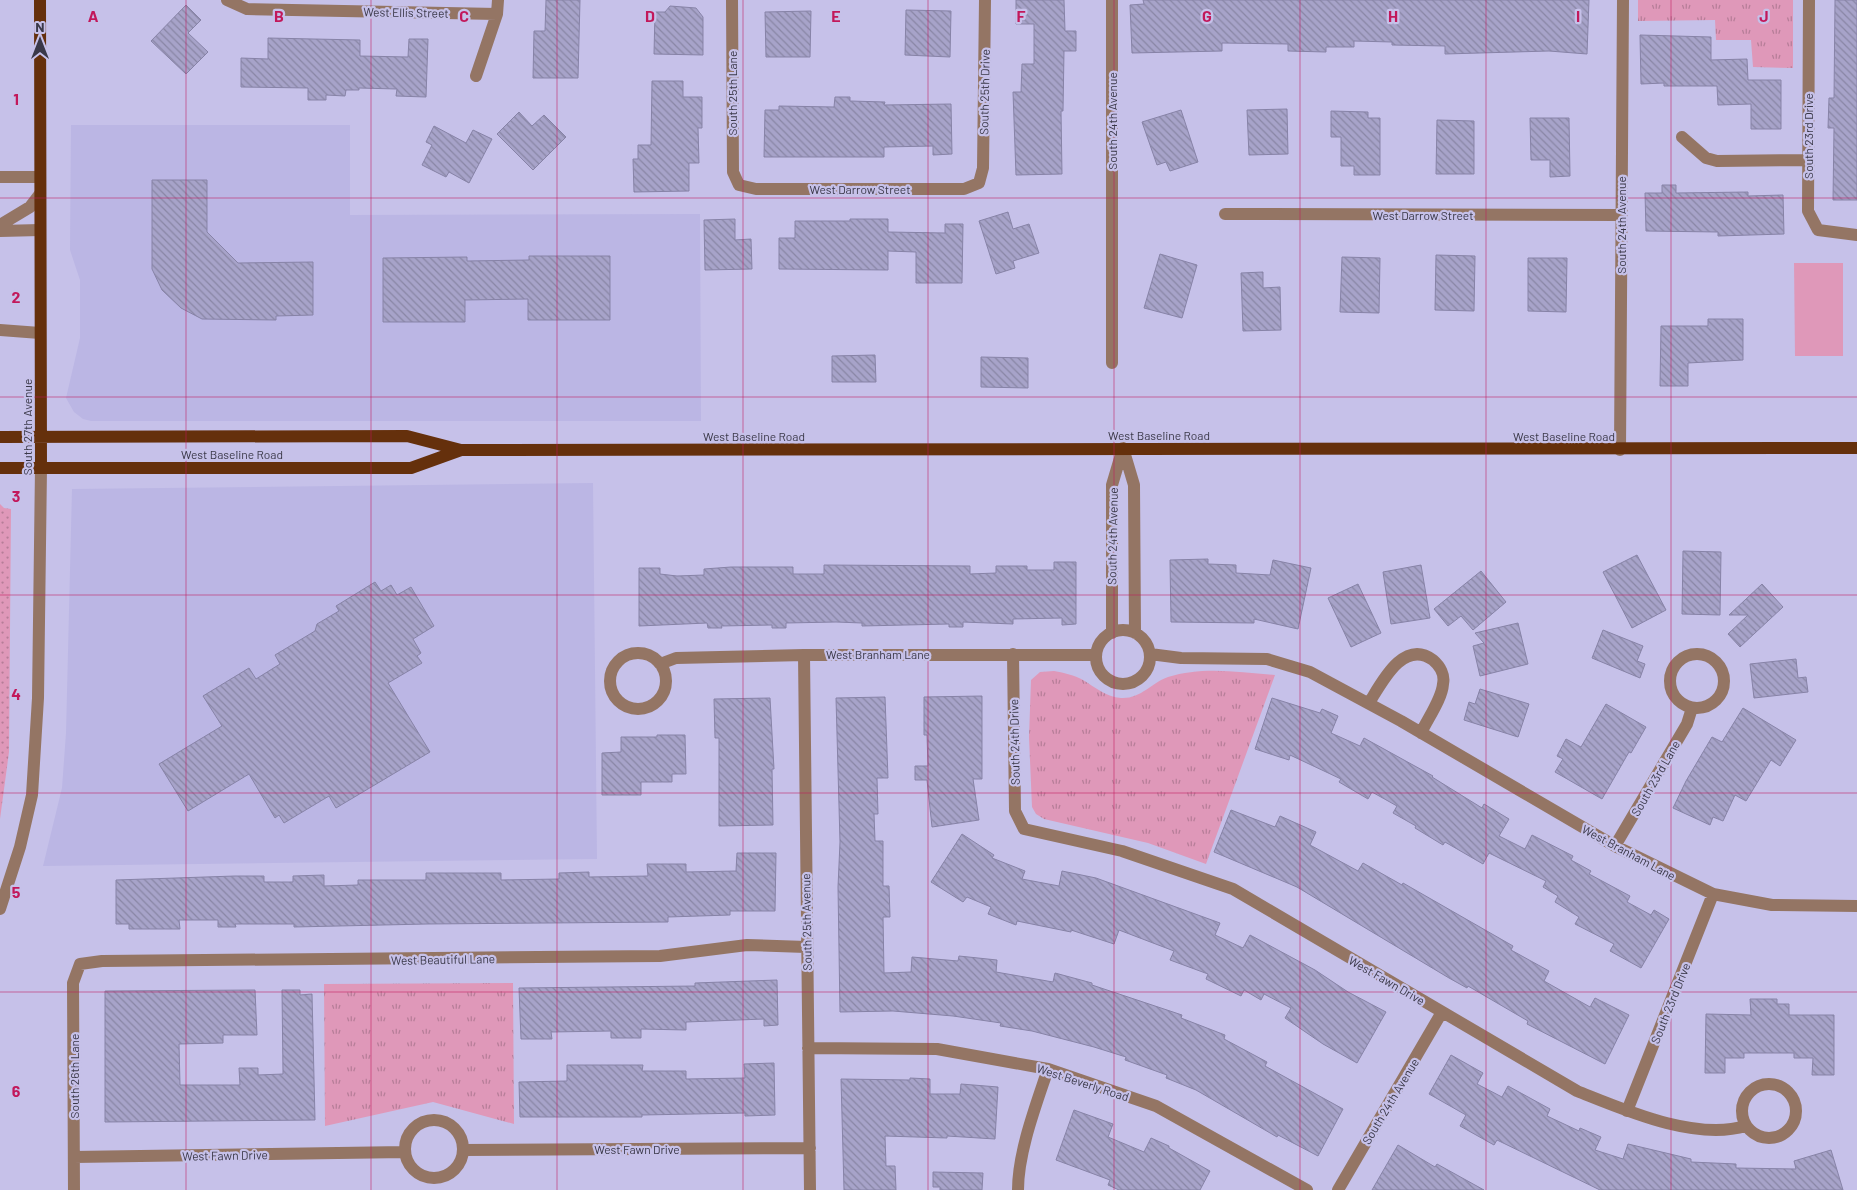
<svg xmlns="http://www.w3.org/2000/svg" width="1857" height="1190" font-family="Barlow,sans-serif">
<defs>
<pattern id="grass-dots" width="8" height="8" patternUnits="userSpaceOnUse" patternTransform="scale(1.25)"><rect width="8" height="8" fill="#df98b9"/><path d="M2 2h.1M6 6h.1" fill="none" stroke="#b67d98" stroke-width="1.8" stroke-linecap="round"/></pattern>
<pattern id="park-tufts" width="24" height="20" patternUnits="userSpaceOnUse" patternTransform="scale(1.25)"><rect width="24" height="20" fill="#df98b9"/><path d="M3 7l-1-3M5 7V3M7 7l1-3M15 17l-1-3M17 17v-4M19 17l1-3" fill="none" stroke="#b67d98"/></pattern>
<pattern id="building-back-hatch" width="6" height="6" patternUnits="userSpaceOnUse" patternTransform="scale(1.25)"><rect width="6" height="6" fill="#a7a3c9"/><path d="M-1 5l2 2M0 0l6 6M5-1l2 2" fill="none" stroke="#8986a5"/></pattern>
</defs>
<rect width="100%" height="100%" fill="#c6c1e9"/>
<path fill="#bbb6e4" d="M71,125H350V215L700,214L701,421H91L83,419L74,412L66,398L80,338V280L70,250Z
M593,483L597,859L43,866L62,788L66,733L72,489Z"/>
<path fill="url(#grass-dots)" d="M0,504L4,508L11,509L9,752L0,819Z"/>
<path fill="url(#park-tufts)" d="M1638,0H1793V68L1753,67L1751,40H1716L1715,20L1638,21Z
M1054,671C1065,673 1074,675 1083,680C1095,687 1106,697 1121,698C1141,699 1151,683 1168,677C1202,666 1240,672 1275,675L1206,864L1148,843L1044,819L1036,814L1032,807L1029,737L1031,680L1040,672Z
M513,983L514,1124L433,1102L325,1126L324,984Z"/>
<path fill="#df98b9" d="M1794,263H1843V356H1795Z"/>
<path fill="url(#building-back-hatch)" stroke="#8783a7" d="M546,0H580L578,78H533L534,31H545Z
M1016,0H1064L1065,31H1076V51H1064L1063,111H1061L1062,174L1016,175L1013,92H1021L1022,64H1034V24H1016Z
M1143,0H1589L1587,54L1549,51L1445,54V46L1392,45V42L1354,41V47H1326V52L1288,51V44L1222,43V51L1132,53L1130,5L1144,4Z
M1835,0H1857V200H1833L1834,128H1828L1829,98H1834Z
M186,5L201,20L188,33L208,52L186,74L151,41Z
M670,6L696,8L703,17V55L654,54L655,12H665Z
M906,10L951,11L950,57L905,55Z
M811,11L810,57H766L765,12Z
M1640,35L1711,37V60L1747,59L1748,80H1781V129H1751V104L1718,105L1717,86H1664V83L1641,84Z
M268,38L360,40V56L408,57L409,39H428L426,97L396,96L397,89L359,88V90H346L345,96L326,95V100H308V88L241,87V58L268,59Z
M652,81H683V97H702V128H698L699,163H689V191L634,192L633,159H638V145H651Z
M835,97H850V101L885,102L884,105L951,104L952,154L933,155V146L884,147V157H764L765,110H779V106L834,107Z
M1287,109L1288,154L1249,155L1247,110Z
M1181,110L1198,162L1170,171L1166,162L1157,165L1142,122Z
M1331,111L1368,112V118H1380V175H1354V166H1341V137H1331Z
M519,112L532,126L544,115L566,137L533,170L497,134Z
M1530,118H1569L1570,176L1550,177V160H1531Z
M1437,120L1474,121V174H1436Z
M434,126L466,143L473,130L492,139L469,183L449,172L446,177L422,165L432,145L426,142Z
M152,180H207V232L238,263L313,262V315L276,316V320L202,319L181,308L162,290L152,269Z
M1662,185H1676V193L1748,192V196L1783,195L1784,234L1718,236V232L1646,231L1645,193H1662Z
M1008,212L1013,229L1029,224L1039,253L1013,261L1015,268L996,274L979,221Z
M735,219V240L751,239L752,269L705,270L704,220Z
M850,219H888V232L945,233V224H963L962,283H916V252L888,251V270L779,269V238H795V221H850Z
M1160,254L1197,265L1182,318L1144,308Z
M1436,255L1475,256L1474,311L1435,310Z
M529,256H610V320H528V299L465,300V322H383V258L467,257V261L529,260Z
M1342,257L1380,258L1379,313L1340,312Z
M1528,258H1567L1566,312L1528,311Z
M1263,272V288L1280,287L1281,330L1243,331L1241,273Z
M1708,319H1743V360L1688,363V386H1660L1661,326H1708Z
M875,355L876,382H832V356Z
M981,357L1028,358V388L981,387Z
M1683,551L1721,552L1720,615L1682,614Z
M1637,555L1666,610L1632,628L1603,572Z
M1208,559V564L1236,565V573L1270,575L1273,560L1311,568L1298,629L1254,619V623L1171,622L1170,560Z
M1054,562H1076V624L1062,625V618L1013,619V624L963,622V627H949V624L862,626V623L836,622L786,623V628H772V625L721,626L722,628H708L707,623L639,626V568H660V574L677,576L704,575V569L731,567H793V574H824V565L970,566V574L996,573V566H1027V570H1054Z
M1421,565L1430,618L1391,624L1383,572Z
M1481,571L1506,602L1473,630L1461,616L1448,626L1434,609Z
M375,582L381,591L391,585L397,595L411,587L434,626L413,639L421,653L417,656L422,663L388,683L430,752L336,808L329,796L284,823L279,815L275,818L249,774L188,811L159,764L222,726L203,696L249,668L256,679L280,664L275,655L315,631L317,624L339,611L336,606Z
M1358,584L1381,633L1351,647L1328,598Z
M1762,584L1783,607L1740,647L1728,634L1748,615H1729Z
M1518,623L1528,664L1480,676L1473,646L1484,643L1475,633Z
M1603,630L1643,646L1637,661L1645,664L1640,678L1592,658Z
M1796,659L1798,678L1806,677L1808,692L1754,698L1750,664Z
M1480,689L1529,704L1518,737L1464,720L1469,702L1475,704Z
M982,696V779H973L979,820L932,827L927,780H915V766H928L927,735H924V697Z
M885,697L888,778H877L878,814H874L875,841H883V886H889L890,917H883L884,973L911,972L912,957L958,961L959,956L997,960L996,972L1053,982L1055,973L1092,983V985L1182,1015L1181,1018L1225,1035L1224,1039L1267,1062L1265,1066L1343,1109L1318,1156L1278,1135L1277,1137L1196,1090L1166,1078L1167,1075L1125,1060L1126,1057L1094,1047L1032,1031L1000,1026L1001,1023L953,1016L893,1011L840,1012L838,887L840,842L836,698Z
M770,698L774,769H772L773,825L719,826V738H715L714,699Z
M1272,698L1320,713L1322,709L1338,716L1331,733L1360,746L1364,738L1433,776L1432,777L1482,808L1484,804L1509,819L1499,836L1525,849L1532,835L1573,856L1571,860L1591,871L1589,874L1630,896L1627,902L1651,915L1654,910L1669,919L1641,968L1610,951L1614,944L1575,924L1579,917L1555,902L1558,896L1543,887L1546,881L1489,853L1483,864L1445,842L1443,845L1415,828L1416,826L1393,813L1397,806L1372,792L1368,799L1339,782L1341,779L1290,755L1289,760L1255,749Z
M1606,704L1646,727L1631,753L1629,752L1602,799L1555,772L1563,759L1557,756L1566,739L1581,747Z
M1743,708L1796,740L1780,766L1771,760L1746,801L1735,795L1723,821L1713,817L1710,825L1673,808L1686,781L1712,737L1722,742Z
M657,735H685L686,774H672V782H641V795H602V753L621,752V737H657Z
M1231,810L1275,827L1280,816L1316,832L1310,845L1358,871L1363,863L1402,885L1403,883L1513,946L1511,950L1549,971L1544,981L1590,1007L1595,998L1629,1015L1605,1064L1527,1024L1528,1021L1468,986L1467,988L1449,978L1297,887L1214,852Z
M962,834L994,855L992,858L1025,871L1022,879L1059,886L1062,871L1096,878L1220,923L1215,935L1243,948L1250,935L1315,970L1348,992L1386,1012L1357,1063L1323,1044L1285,1018L1291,1008L1264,994L1261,1000L1244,990L1241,996L1206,979L1208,974L1170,960L1174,951L1119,930L1114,944L1071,930V932L1017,921L1016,925L988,914L991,907L967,897L963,902L931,882Z
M737,853H776L775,911H730V915L668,917V922L427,924L294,927V924H235L236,927H218V920H179L180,929H129V924H116V880L235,876H264V882H293V876L324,875V886L358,885V880H426V873H501V880L559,879V873L589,872V877L648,876L647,864H686V872L736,871Z
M777,980L778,1025L764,1026V1019L686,1022V1030L641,1029V1038H611V1031L551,1032L552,1039H521L519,988L695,986V983Z
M255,990L257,1035H223V1043L179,1044L180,1085H240L239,1068H258V1075L283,1074L282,990H300V995L312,994L315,1120L105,1122V991Z
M1750,999H1777V1004H1789V1015H1834V1075H1812L1813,1058H1794V1053H1744V1058H1725V1073H1705L1706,1014L1751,1015Z
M1451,1055L1483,1073L1477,1084L1502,1097L1508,1086L1550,1109L1547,1116L1579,1131L1580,1128L1601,1137L1595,1150L1623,1159L1628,1144L1691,1159V1162L1736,1164V1168L1796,1169L1794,1161L1831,1150L1843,1190H1600L1497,1140L1494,1145L1460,1126L1466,1115L1429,1094Z
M774,1063L775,1115L745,1116V1113L642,1115V1117H520L519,1082L567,1081V1065H643L642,1071H686V1079L745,1078L744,1064Z
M910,1078L930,1079V1094H960L961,1084L998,1087L995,1139L947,1136V1138L885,1136L886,1166H895L896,1190H844L841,1079L910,1080Z
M1074,1110L1113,1124L1108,1137L1144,1152L1151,1138L1169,1146V1148L1210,1171L1200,1190H1119L1108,1185L1110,1180L1056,1160Z
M1398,1145L1435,1167L1437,1164L1484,1190H1372Z
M933,1172L983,1173L982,1190H940V1187H933Z"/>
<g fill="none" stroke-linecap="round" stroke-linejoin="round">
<path stroke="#947564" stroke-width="12" d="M227,0L247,9L497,14
M732,0L733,172L739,185L756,189H964L979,183L983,168L985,0
M1809,0L1808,211L1818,230L1857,235
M476,76L497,14L498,0
M1682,137L1706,158L1717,161L1808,160
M0,177H40
M1225,214L1621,215
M0,225L30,207L40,194
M0,231L40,230
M0,330L40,333
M1112,363V0
M1123,448L1134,485L1135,633
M1620,450L1623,0
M1096 657a27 27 0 1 1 54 0a27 27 0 1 1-54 0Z
M1112,633V485L1123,448
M610 681a28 28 0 1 1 56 0a28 28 0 1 1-56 0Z
M1013,654L1015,811L1024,829L1122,851L1233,889L1577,1091C1625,1110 1694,1141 1746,1126
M1150,654L1181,658L1267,659L1310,672L1401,721L1615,846L1713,894L1772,905L1857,906
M1670 681a27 27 0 1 1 54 0a27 27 0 1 1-54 0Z
M804,655L810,1190
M660,664L676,658L804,655H1096
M1369,703C1381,684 1403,638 1433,660C1440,666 1445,675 1443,684C1442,699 1428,718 1421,733
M1615,846L1687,724L1692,708
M0,909L20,847L32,795L38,698L41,468
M808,1048L937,1049L1048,1069L1156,1106L1307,1190
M1742 1111a27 27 0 1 1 54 0a27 27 0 1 1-54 0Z
M1627,1111L1713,894
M405 1149a29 29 0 1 1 58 0a29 29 0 1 1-58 0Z
M463,1150L810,1148
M74,1157L405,1152
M74,1190L73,983L80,964L102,961L660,956L747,945L806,947
M1018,1190C1018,1152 1036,1105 1048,1069
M1338,1190L1442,1012"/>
<path stroke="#65300c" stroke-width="12" d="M40,0L41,468
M0,437L407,436L461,450L1857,448
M0,468H411L461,450"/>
</g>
<path fill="none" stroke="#c2185b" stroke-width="1" stroke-opacity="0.55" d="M186,0V1190M371,0V1190M557,0V1190M743,0V1190M928,0V1190M1114,0V1190M1300,0V1190M1486,0V1190M1671,0V1190M0,198H1857M0,397H1857M0,595H1857M0,793H1857M0,992H1857"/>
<g text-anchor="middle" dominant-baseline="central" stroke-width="4.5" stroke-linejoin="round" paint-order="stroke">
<g font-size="12" fill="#3a3848" stroke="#c6c1e9">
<text transform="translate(406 12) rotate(1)">West Ellis Street</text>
<text transform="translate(984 92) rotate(-89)">South 25th Drive</text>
<text transform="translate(732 93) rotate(-90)">South 25th Lane</text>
<text transform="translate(1112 121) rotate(-90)">South 24th Avenue</text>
<text transform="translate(1808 136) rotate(-90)">South 23rd Drive</text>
<text x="860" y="189">West Darrow Street</text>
<text x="1423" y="215">West Darrow Street</text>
<text transform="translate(1621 225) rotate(-90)">South 24th Avenue</text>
<text transform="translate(27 427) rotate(-90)">South 27th Avenue</text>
<text x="1159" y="435">West Baseline Road</text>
<text x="754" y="436">West Baseline Road</text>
<text x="1564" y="436">West Baseline Road</text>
<text x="232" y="454">West Baseline Road</text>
<text transform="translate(1112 536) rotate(-89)">South 24th Avenue</text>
<text x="878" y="654">West Branham Lane</text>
<text transform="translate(1014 742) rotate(-91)">South 24th Drive</text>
<text transform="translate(1655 778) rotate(-60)">South 23rd Lane</text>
<text transform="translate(1629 852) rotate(28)">West Branham Lane</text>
<text transform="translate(806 922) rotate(-91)">South 25th Avenue</text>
<text transform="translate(443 959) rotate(-1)">West Beautiful Lane</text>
<text transform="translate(1387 980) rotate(30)">West Fawn Drive</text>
<text transform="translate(1670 1003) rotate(-68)">South 23rd Drive</text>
<text transform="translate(74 1076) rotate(-90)">South 26th Lane</text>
<text transform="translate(1083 1082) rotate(18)">West Beverly Road</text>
<text transform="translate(1390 1101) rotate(-59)">South 24th Avenue</text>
<text x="637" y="1149">West Fawn Drive</text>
<text transform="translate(225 1155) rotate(-1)">West Fawn Drive</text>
</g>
</g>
<g font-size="16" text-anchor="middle" font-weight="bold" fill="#c2185b" stroke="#c6c1e9" stroke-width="4.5" stroke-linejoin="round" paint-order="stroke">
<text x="93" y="22">A</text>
<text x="279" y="22">B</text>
<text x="464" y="22">C</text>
<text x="650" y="22">D</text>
<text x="836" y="22">E</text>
<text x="1021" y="22">F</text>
<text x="1207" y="22">G</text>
<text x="1393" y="22">H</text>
<text x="1578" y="22">I</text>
<text x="1764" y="22">J</text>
<text x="16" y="105">1</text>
<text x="16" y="303">2</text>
<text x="16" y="502">3</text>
<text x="16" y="700">4</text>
<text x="16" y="898">5</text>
<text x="16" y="1097">6</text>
</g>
<g transform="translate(40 40)" stroke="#c6c1e9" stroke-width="4" paint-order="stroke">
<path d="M0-4L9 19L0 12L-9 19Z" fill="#3a3848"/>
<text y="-8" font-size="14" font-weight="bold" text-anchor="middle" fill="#3a3848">N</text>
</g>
</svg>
